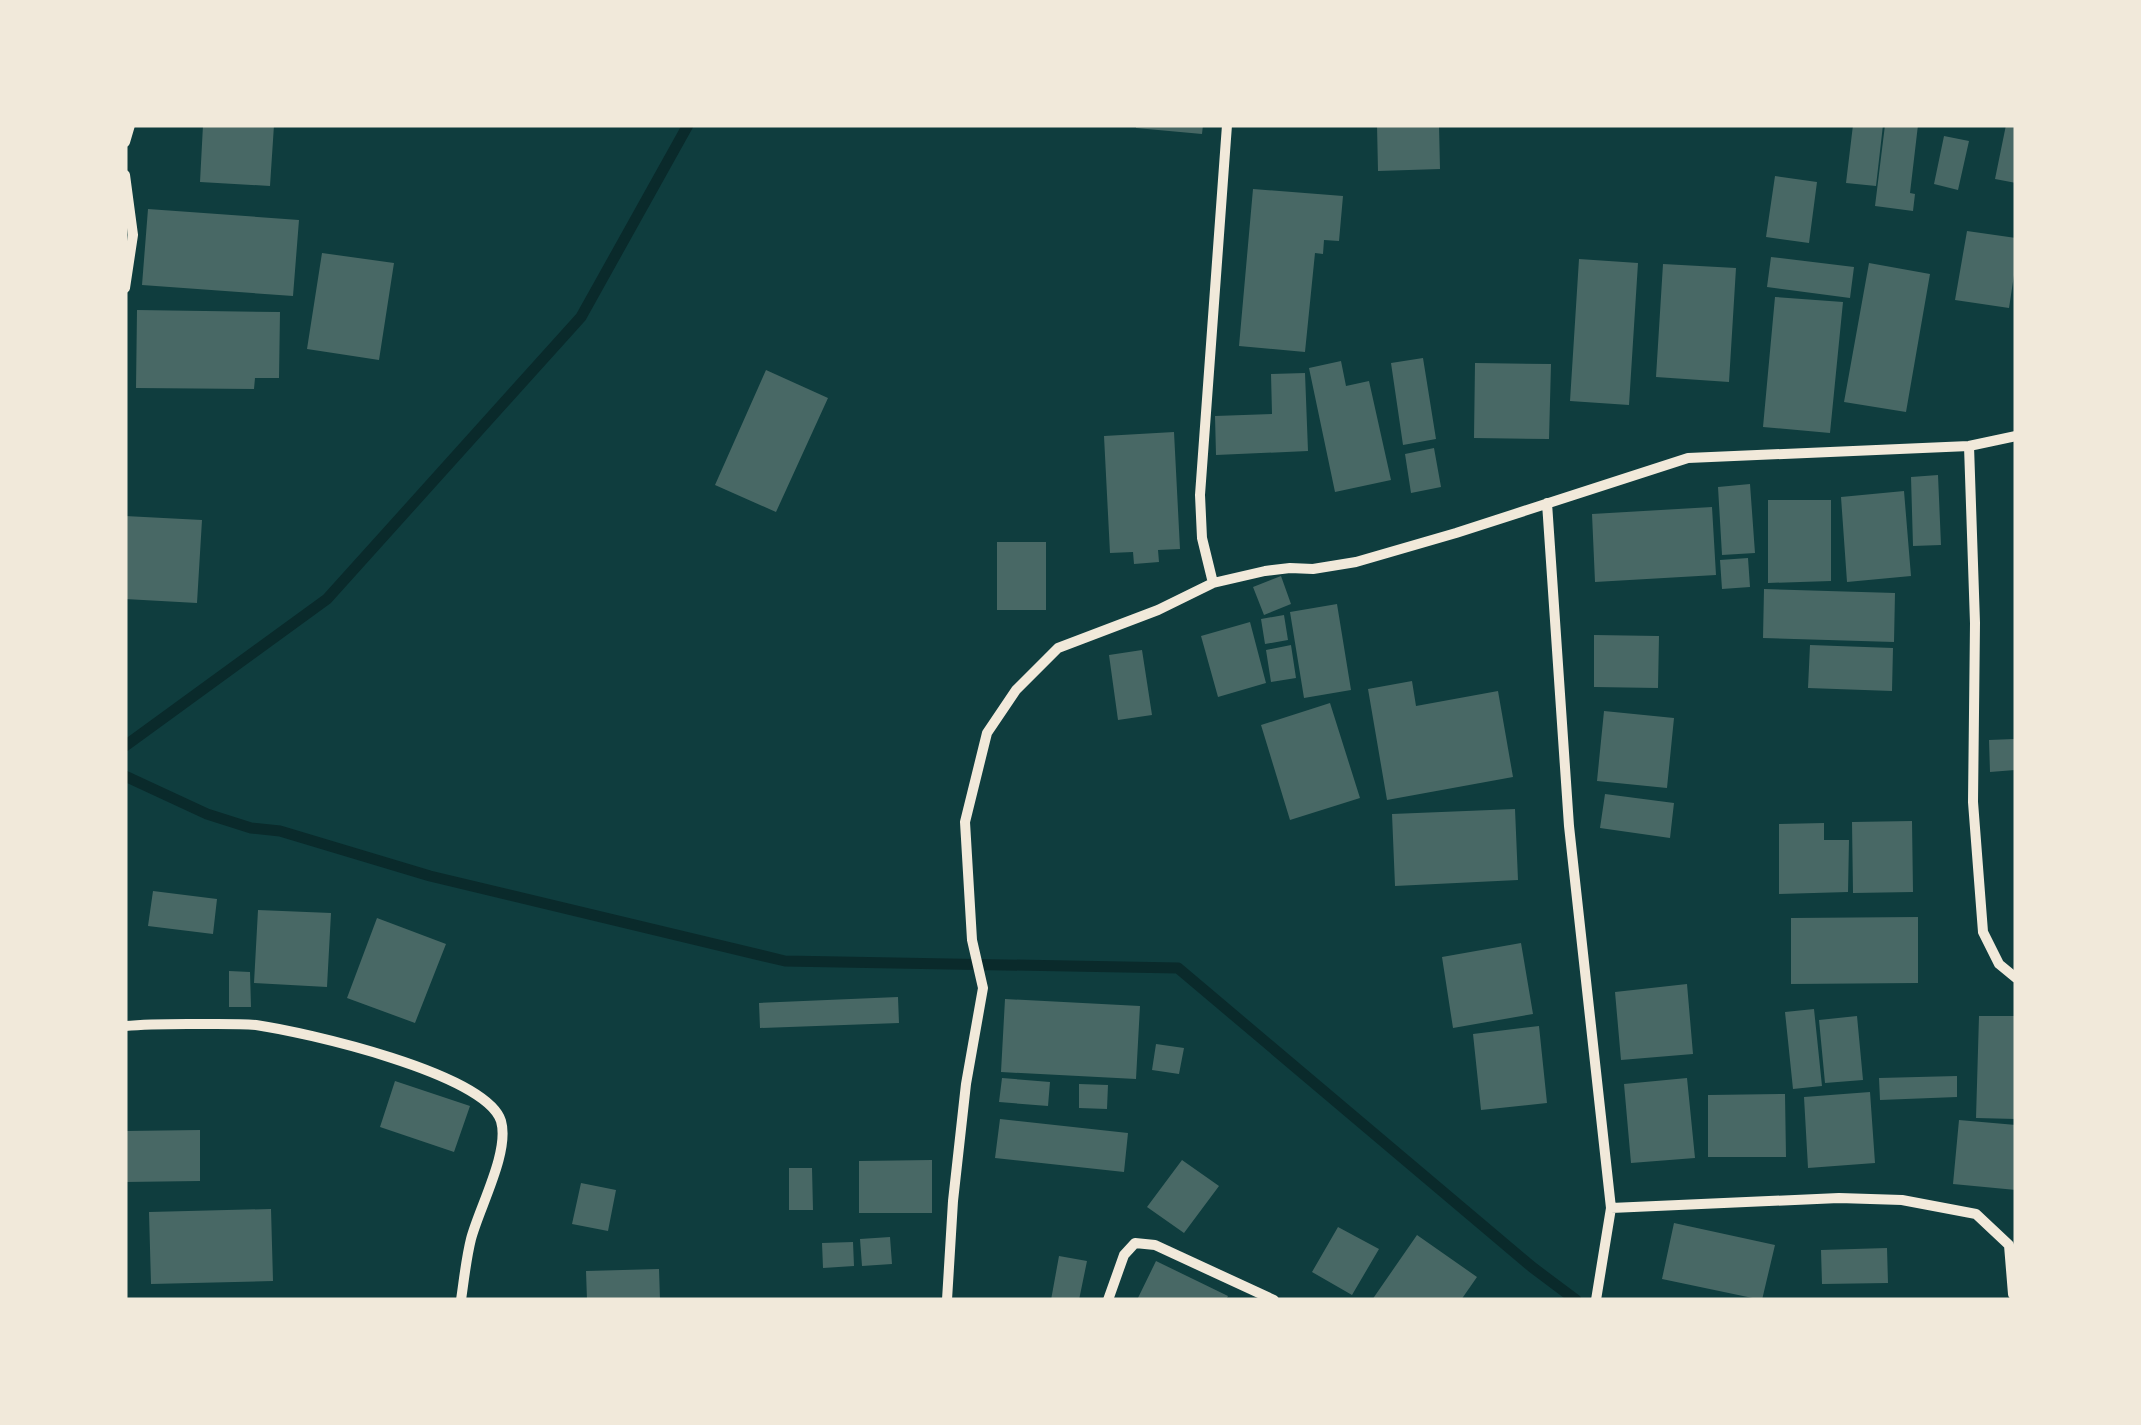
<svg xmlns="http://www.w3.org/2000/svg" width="2141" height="1425" font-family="Arial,sans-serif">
<rect width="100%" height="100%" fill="#0f3d3e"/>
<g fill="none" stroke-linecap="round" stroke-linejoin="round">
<path stroke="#0a2a2b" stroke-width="11" d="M125,746L327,599L581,317L688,125
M125,776L207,814L251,828L280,831L430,876L785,961L1178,968L1532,1267L1576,1300"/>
</g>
<path fill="#486865" d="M203,125H274L270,186L200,182Z
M1136,125H1203L1202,134L1136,128Z
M1377,125H1439L1440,169L1378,171Z
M1853,125H1883L1876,186L1846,183Z
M1885,125H1918L1910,193L1915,194L1913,211L1875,206Z
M2006,125H2016V183L1995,179Z
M1944,136L1969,141L1958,190L1934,184Z
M1775,176L1817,182L1809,243L1766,237Z
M1253,189L1343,196L1339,241L1324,240L1323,254L1315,253L1305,352L1239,346Z
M148,209L299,220L293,296L142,285Z
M1967,231L2016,238V262L2009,308L1955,300Z
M322,253L394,263L379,360L307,349Z
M1771,257L1854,267L1850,298L1767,287Z
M1579,259L1638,263L1629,405L1570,401Z
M1869,263L1930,274L1906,412L1844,402Z
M1663,264L1736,268L1729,382L1656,377Z
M1775,297L1843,302L1830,433L1763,427Z
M137,310L280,312L279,378H255L254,389L136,388Z
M1423,358L1436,439L1403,445L1391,363Z
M1341,361L1346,386L1369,381L1391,480L1335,492L1309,368Z
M1475,363L1551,364L1549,439L1474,438Z
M766,370L828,398L776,512L715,485Z
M1305,373L1308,451L1216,455L1215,416L1272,414L1271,374Z
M1174,432L1180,549L1158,550L1159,562L1134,564L1133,552L1110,553L1104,436Z
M1434,448L1441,487L1411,493L1405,454Z
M1938,475L1941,545L1913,546L1911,477Z
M1750,484L1755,553L1722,555L1718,487Z
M1904,491L1911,576L1847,582L1841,497Z
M1768,500H1831V581L1768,583Z
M1712,507L1716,575L1595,582L1592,514Z
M125,516L202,520L197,603L125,599Z
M997,542H1046V610H997Z
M1748,558L1750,587L1722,589L1720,560Z
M1281,576L1291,604L1264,615L1253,587Z
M1764,589L1895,593L1894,642L1763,638Z
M1337,604L1351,690L1304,698L1290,612Z
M1284,615L1288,640L1265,644L1261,619Z
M1250,622L1266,683L1218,697L1201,636Z
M1594,635L1659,636L1658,688L1594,687Z
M1291,645L1296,678L1271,682L1266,650Z
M1810,645L1893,648L1892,691L1808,688Z
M1142,650L1152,715L1118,720L1109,655Z
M1412,681L1416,706L1498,691L1513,777L1387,800L1368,689Z
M1330,703L1360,798L1290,820L1261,725Z
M1604,711L1674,718L1667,788L1597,781Z
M2014,739L2015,770L1990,772L1989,740Z
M1605,794L1674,803L1670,838L1600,828Z
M1515,809L1518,880L1395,886L1392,814Z
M1912,821L1913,892L1853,893L1852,822Z
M1824,823V840H1849L1848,892L1779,894V824Z
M153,891L217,899L213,934L148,926Z
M258,910L331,913L327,987L254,983Z
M1918,917V983L1791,984V918Z
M377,918L446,944L415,1023L347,998Z
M1521,943L1533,1014L1453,1028L1442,957Z
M229,971L250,972L251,1007H229Z
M1687,984L1693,1054L1621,1060L1615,992Z
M898,997L899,1023L760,1028L759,1003Z
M1005,999L1140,1006L1136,1079L1001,1072Z
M1814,1009L1822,1086L1793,1089L1785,1012Z
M1857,1016L1863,1080L1825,1083L1819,1020Z
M1979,1016H2016V1119L1976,1118Z
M1539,1026L1547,1103L1481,1110L1473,1034Z
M1156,1044L1184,1048L1179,1074L1152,1070Z
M1957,1076V1097L1880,1100L1879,1078Z
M1002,1078L1050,1082L1048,1106L999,1102Z
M1687,1078L1695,1158L1631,1163L1624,1084Z
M395,1081L470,1106L454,1152L380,1127Z
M1079,1084L1108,1085L1107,1109L1079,1108Z
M1870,1092L1875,1163L1808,1168L1804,1097Z
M1785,1094L1786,1157H1708V1095Z
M1000,1119L1128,1133L1124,1172L995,1158Z
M1959,1120L2016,1125V1190L1953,1184Z
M200,1130V1181L125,1182V1131Z
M932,1160V1213H859V1161Z
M1182,1160L1219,1186L1184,1233L1147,1207Z
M789,1168H812L813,1210H789Z
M581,1183L616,1190L608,1231L572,1224Z
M271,1209L273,1281L151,1284L149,1212Z
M1674,1223L1775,1245L1762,1300L1662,1279Z
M1338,1227L1379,1249L1352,1295L1312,1272Z
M1417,1235L1477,1277L1461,1300H1372Z
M890,1237L892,1264L862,1266L860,1239Z
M853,1242L854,1266L823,1268L822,1243Z
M1887,1248L1888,1283L1822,1284L1821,1250Z
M1059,1256L1087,1261L1079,1300H1051Z
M1156,1261L1228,1296L1226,1300H1137Z
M659,1269L660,1300H587L586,1271Z"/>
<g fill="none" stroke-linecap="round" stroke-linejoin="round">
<path stroke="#f1e9da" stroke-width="10" d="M125,142L130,125
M125,175L133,235L125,288
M1969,446L1975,623L1973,802L1983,932L1999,964L2016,978
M1547,503L1569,826L1611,1208L1596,1300
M1213,583L1202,538L1200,495L1227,125
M125,1026C156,1023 186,1024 217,1024C230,1024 243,1024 256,1025C304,1032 486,1073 501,1121C510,1152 479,1208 471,1239C466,1259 464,1280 461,1300
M1611,1208L1839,1198L1902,1200L1976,1214L2009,1245L2013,1294L2016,1295
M947,1300L953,1201L966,1084L983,988L972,940L965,822L987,733L1016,690L1058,648L1158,610L1213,583L1265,571L1290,568L1313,569L1356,562L1456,533L1688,458L1969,446L2016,436
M1108,1300L1124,1255L1135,1243L1155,1245L1274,1300"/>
</g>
<rect width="2141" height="1425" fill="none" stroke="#f1e9da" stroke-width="255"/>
</svg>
